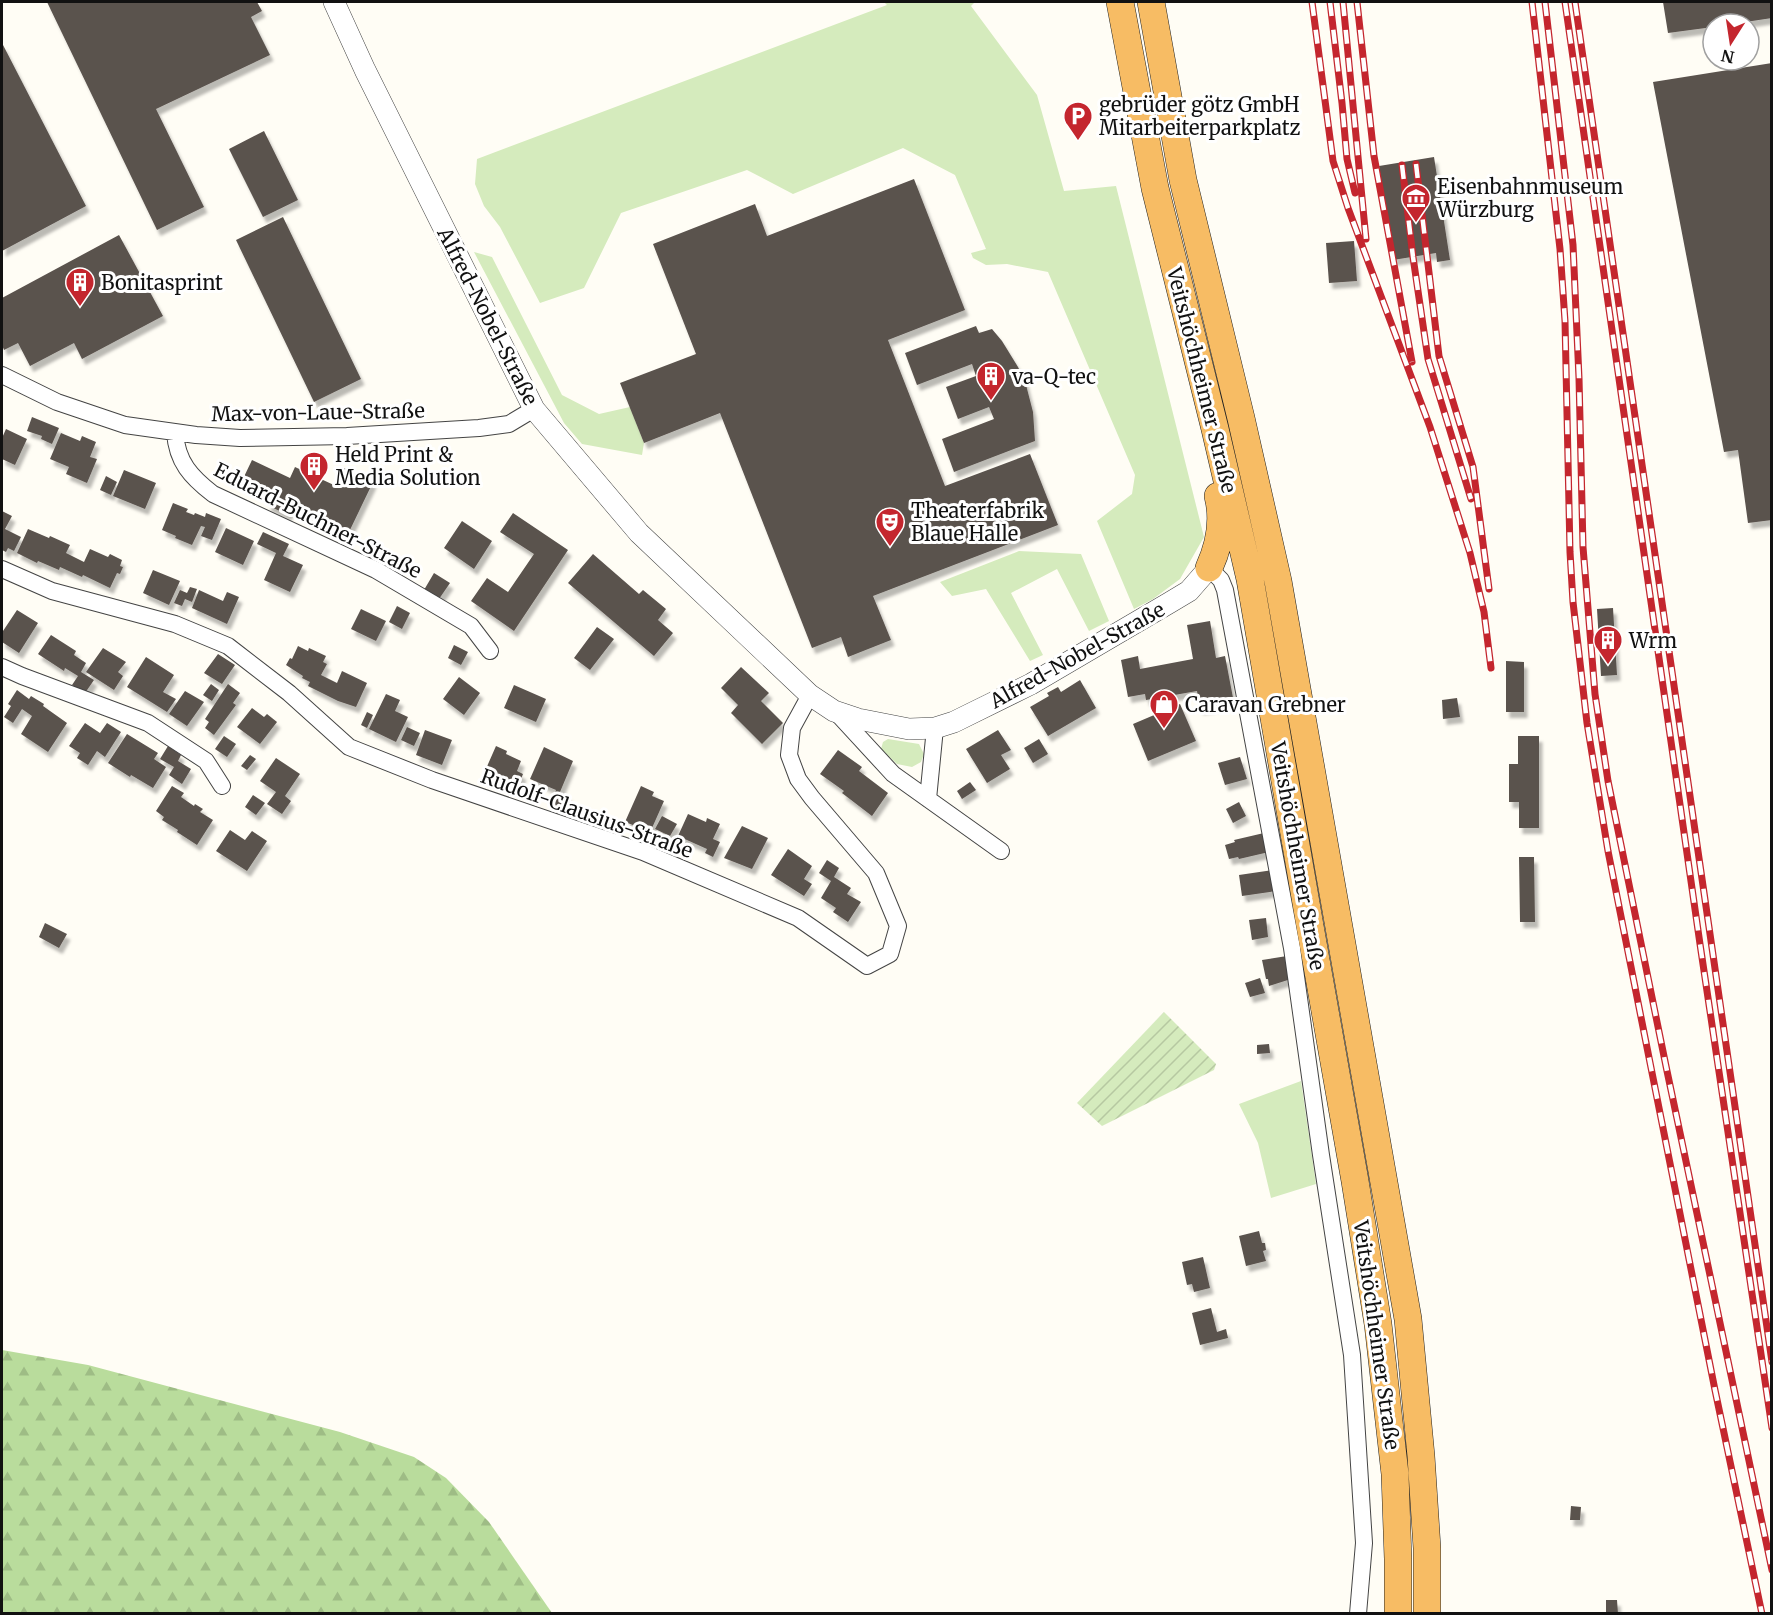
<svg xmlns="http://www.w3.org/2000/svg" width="1773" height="1615" font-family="Merriweather,serif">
<defs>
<pattern id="forest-firs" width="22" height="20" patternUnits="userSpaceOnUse" patternTransform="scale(1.5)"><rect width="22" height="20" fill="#b9dc9c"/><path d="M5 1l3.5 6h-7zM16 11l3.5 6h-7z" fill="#9ebc85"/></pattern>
<pattern id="garden-furrows" width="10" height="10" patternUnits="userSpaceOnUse" patternTransform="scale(1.5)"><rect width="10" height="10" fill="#d5ebbd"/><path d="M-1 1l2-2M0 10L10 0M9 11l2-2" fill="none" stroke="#b6c8a1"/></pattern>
<filter id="shadow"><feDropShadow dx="3.5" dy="6" stdDeviation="1.5" flood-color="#0004"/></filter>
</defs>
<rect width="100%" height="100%" fill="#fffdf5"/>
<path fill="#d5ebbd" d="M884,2H975L971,6L1037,95L1064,191L1116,186L1204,537L1180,579L1153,599L1134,609L1097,521L1132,494L1135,475L1048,272L1007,264L986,265L973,258L971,253L986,249L955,175L903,148L793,194L747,170L621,213L584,288L540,303L500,227L484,206L475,184L477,159L887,5Z
M474,252L492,257L562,395L599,414L630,407L644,443L642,455L582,444L564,423Z
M1019,551L1081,554L1109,621L1089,631L1057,569L1011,593L1043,655L1030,661L986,589L952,596L940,582Z
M888,739L919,744L924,754L921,762L912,767L897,764L881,749L883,742Z
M1301,1081L1316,1184L1271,1198L1258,1143L1239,1104Z"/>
<path fill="url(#forest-firs)" d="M2,1350L88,1365L340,1432L414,1457L446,1478L489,1522L552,1613H2Z"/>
<path fill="url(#garden-furrows)" d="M1164,1012L1216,1064L1214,1070L1102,1126L1077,1103Z"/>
<path fill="#5a524d" filter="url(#shadow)" d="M47,2H257L262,11L251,17L270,55L156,109L204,207L157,230Z
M1663,2H1772V18L1732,24H1713V27L1668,33Z
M2,43L86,206L2,251Z
M1772,63V520L1748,523L1738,450L1724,452L1653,82Z
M264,131L298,200L263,217L229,149Z
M1434,157L1450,260L1437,262L1436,253L1393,260L1379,166Z
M914,179L965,310L888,340L945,486L1030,454L1058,525L873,596L891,640L848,657L841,637L812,648L720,413L644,443L620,383L696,354L653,244L755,204L767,236Z
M283,217L361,379L314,402L236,240Z
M119,235L163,316L82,359L74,343L30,366L18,343L4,350L2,345V298Z
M1354,241L1357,281L1329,283L1326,243Z
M976,326L979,333L992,329L1002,341L1018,367L1025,381L1033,412L1035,441L954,472L942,439L994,419L989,407L958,419L946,387L976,376L972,364L917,385L905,353Z
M32,417L59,428L52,444L41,439L42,436L27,431Z
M6,429L27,439L15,465L2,459V438Z
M61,433L80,441L82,436L96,442L90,457L97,459L87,483L66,474L69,467L50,459Z
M252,460L290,478L295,467L336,486L344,468L373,482L349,532L292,506L288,515L267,505L271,496L241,483Z
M124,470L156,483L145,509L113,496Z
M106,476L117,482L111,495L100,490Z
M173,503L188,509L186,512L194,515L195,513L205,517L206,513L221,519L212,540L201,536L205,527L201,526L192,545L175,538L176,536L162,530Z
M2,511L12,516L5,529L21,537L14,551L8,548L6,552L2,550Z
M513,513L568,550L514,631L471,601L487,578L508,592L534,554L500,532Z
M462,521L492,541L474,569L444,548Z
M226,528L254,541L243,565L215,552Z
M28,529L49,538L50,536L70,545L66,553L84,562L90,549L108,557L110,554L122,560L120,566L123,567L120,574L117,573L110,588L83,575L82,577L60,567L59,570L38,561L37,563L17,553Z
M263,532L289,544L283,556L303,565L290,592L264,580L276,553L257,544Z
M593,554L639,594L643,590L666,609L658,620L673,633L654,656L568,583Z
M153,570L180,581L169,605L143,593Z
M434,573L450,583L439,599L424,590Z
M190,587L197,589L192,602L185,599L182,606L174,603L180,590L187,593Z
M199,590L223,601L227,592L239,597L227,624L192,608Z
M397,606L410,613L402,629L389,622Z
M1613,608L1617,675L1601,676L1597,609Z
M361,609L386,621L376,641L351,629Z
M17,610L38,623L19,653L2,642V630L3,631Z
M1210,621L1216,658L1225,656L1234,703L1200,709L1197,691L1146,700L1145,694L1128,697L1121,660L1138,656L1140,669L1193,659L1187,625Z
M597,627L614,639L590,670L574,658Z
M51,635L76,651L74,655L86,663L81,672L94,680L85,693L72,685L78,676L65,668L64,671L38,654Z
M454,645L468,652L461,665L448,658Z
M298,646L308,651L309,648L326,656L323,662L327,664L321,675L337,683L342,671L367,683L356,707L338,701L308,686L310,682L302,678L303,676L286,665L290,658L292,659Z
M103,648L126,662L118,672L123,676L114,690L86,672Z
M218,654L235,665L222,684L204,673Z
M146,657L174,675L163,692L176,699L167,712L127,687Z
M1506,661L1524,662V712H1506Z
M741,667L769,693L761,701L783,723L762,744L731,713L738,705L721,688Z
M459,677L480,693L464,715L443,699Z
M1080,680L1096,708L1048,736L1030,707L1049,696L1047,693L1058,687L1061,692Z
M211,684L219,690L212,701L203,695Z
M228,684L240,693L233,703L236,705L214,735L205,728L209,722L205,719Z
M514,685L546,699L536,722L504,708Z
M17,690L29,699L31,696L44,704L43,706L67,723L48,752L21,734L32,716L22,709L13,723L4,717L11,706L8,704Z
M185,691L204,702L187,726L169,714Z
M386,694L400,700L395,711L408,717L396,742L369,729Z
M1457,698L1460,717L1443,719L1442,700Z
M1180,704L1196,741L1148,761L1133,724Z
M252,708L264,717L267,714L277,722L260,744L237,727Z
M367,712L373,715L367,728L361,725Z
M85,723L100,733L107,723L121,732L105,757L97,751L88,765L77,758L80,753L69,746Z
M407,727L420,733L414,746L401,740Z
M425,730L452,740L442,765L416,755Z
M998,730L1011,750L1001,755L1010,769L987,783L966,749Z
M127,734L158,753L154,759L166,767L153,788L131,775L130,777L108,763Z
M224,736L236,744L227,757L215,749Z
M1518,736H1539V828H1519V802H1509V764H1518Z
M1039,739L1048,754L1033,763L1024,748Z
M168,746L181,755L178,761L191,769L182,784L169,775L174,767L160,759Z
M496,746L507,751L506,754L521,761L517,771L523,774L518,786L485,771Z
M544,747L573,761L560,792L569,796L562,812L549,806L556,790L530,779Z
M838,750L862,767L859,771L888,793L872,816L842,793L844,791L820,774Z
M250,755L256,759L247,770L241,766Z
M1240,757L1247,779L1225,785L1218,763Z
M276,758L300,774L285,796L291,801L282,814L267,804L276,792L260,781Z
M970,782L976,790L962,799L957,791Z
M172,786L184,793L181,797L194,806L195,804L203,809L200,812L213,820L197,845L177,832L178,830L162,820L164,817L156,811Z
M641,786L654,792L652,796L664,801L652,828L640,823L638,827L625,822Z
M253,795L265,803L256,815L245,807Z
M1239,802L1246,816L1233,823L1226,809Z
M688,814L706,822L707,818L720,824L713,839L720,842L713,857L705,853L707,849L678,836Z
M662,816L677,824L670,836L655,829Z
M742,826L768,838L752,869L724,858Z
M230,830L245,840L252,831L267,841L247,871L216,851Z
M1264,833L1269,852L1239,859L1238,857L1229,859L1225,845L1235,842L1234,840Z
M788,849L812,866L804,879L812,884L804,896L771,875Z
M1519,857H1534L1535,922H1520Z
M827,860L839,868L834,877L851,888L847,894L861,902L848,922L833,912L836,908L821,898L831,881L819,873Z
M1273,870L1276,891L1242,896L1239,875Z
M1266,918L1268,937L1252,940L1249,920Z
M45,923L67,934L59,948L39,937Z
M1287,956L1291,979L1269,986L1268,979H1266L1262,960Z
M1260,978L1265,993L1250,997L1245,983Z
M1269,1044L1270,1053L1257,1054V1045Z
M1259,1231L1262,1243H1265L1266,1250L1263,1251L1266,1261L1246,1266L1239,1236Z
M1203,1257L1210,1288L1194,1292L1192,1284L1187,1285L1182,1262Z
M1211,1308L1217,1332L1226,1329L1228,1338L1200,1345L1192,1313Z
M1571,1506L1581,1507L1580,1520H1570Z
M1606,1600H1617L1618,1614H1606Z"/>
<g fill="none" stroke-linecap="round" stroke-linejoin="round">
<g stroke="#444" stroke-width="18">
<path id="minor" d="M2,375L57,402L125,425L196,435L240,438L347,436L479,428L509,424L534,409
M175,433C177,462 191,477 213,494L376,570L471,626L490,651
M1209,568L1221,580L1225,590L1292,948L1321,1155L1352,1355L1364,1543L1358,1614
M2,569L52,591L175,624L228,646L289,693L349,747L432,780L643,852L798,918L867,966L890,954L898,926L876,873L812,798L798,779L789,755L792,728L810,695
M2,667L22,676L148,723L206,761L222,786
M835,711L893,774L1001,851
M928,799L935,728"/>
</g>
<g stroke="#444" stroke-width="22">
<path id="tertiary" d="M334,2L365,70L534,409L639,533L810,695L834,711L858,719L909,729L935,728L954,722L1031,684L1169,603L1189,591L1209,568"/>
</g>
<g stroke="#222" stroke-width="28">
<path id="trunk" d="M1120,2L1155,188L1215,429L1250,579L1310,926L1355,1181L1378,1324L1395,1474L1398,1559V1614
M1151,2L1183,180L1241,418L1278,581L1408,1319L1421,1456L1427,1548V1614
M1209,568C1219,546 1224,520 1218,496"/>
</g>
<use href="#minor" stroke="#fff" stroke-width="16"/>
<use href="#tertiary" stroke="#fff" stroke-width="21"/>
<use href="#trunk" stroke="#f7bc64" stroke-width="27"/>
<g stroke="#c4262e" stroke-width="7">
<path id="rail" d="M1312,2L1333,161L1348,208L1430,427L1470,553L1484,612L1491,668
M1330,2L1342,103L1347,159L1355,193
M1343,2L1366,239
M1357,2L1374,156L1412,362
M1532,2L1560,249L1565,321L1570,552L1573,602L1587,723L1608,851L1715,1390L1762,1614
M1545,2L1573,245L1579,378L1583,547L1595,694L1608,781L1667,1071L1772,1570
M1565,2L1700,944L1772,1428
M1575,2L1772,1362
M1416,164L1439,356L1473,467L1489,589
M1402,165L1413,257L1428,359L1471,499"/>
</g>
<use href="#rail" stroke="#fff" stroke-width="4.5" stroke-dasharray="14" stroke-linecap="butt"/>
</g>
<defs>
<g id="parking-pin" transform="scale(1.5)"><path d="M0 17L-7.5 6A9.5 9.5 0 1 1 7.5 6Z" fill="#c4262e" stroke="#fff"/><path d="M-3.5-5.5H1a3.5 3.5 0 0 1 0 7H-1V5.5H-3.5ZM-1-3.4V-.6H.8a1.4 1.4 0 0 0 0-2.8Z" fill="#fff"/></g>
<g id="museum-pin" transform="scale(1.5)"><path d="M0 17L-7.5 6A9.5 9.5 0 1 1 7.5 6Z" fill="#c4262e" stroke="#fff"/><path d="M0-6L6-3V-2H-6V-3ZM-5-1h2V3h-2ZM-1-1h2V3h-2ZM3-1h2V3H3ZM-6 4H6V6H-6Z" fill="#fff"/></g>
<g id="building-pin" transform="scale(1.5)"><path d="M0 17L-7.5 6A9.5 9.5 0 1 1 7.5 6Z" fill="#c4262e" stroke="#fff"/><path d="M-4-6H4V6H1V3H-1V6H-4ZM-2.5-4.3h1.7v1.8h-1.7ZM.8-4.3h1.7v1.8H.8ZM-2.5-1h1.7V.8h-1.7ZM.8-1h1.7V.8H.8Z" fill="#fff"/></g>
<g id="theatre-pin" transform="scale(1.5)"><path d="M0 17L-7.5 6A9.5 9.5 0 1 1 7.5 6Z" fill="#c4262e" stroke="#fff"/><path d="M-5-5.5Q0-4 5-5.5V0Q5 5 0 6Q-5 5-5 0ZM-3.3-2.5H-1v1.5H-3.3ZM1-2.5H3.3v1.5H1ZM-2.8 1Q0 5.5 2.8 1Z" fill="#fff"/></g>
<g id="shop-pin" transform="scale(1.5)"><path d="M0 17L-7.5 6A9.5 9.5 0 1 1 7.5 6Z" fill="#c4262e" stroke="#fff"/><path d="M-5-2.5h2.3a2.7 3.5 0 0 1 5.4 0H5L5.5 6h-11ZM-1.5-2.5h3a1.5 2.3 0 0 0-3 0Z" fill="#fff"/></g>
</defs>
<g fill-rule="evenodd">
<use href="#parking-pin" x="1078" y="116"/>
<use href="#museum-pin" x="1416" y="198"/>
<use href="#building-pin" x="80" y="282"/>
<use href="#building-pin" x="991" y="376"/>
<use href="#building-pin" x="314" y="466"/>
<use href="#theatre-pin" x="890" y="522"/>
<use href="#building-pin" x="1608" y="640"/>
<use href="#shop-pin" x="1164" y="704"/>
</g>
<g text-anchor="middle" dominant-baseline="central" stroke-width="6" stroke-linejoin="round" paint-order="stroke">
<g font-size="20" fill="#111" stroke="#fff" text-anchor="start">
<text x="1099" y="104">gebrüder götz GmbH<tspan x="1099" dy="23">Mitarbeiterparkplatz</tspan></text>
<text x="1437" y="186">Eisenbahnmuseum<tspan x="1437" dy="23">Würzburg</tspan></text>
<text x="101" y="282">Bonitasprint</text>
<text x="1012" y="376">va-Q-tec</text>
<text x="335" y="454">Held Print &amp;<tspan x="335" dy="23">Media Solution</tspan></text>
<text x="911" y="510">Theaterfabrik<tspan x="911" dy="23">Blaue Halle</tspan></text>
<text x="1629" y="640">Wrm</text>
<text x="1185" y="704">Caravan Grebner</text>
</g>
<g font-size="20" fill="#111" stroke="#fff">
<text transform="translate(488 316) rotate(63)">Alfred-Nobel-Straße</text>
<text transform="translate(1202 380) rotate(76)">Veitshöchheimer Straße</text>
<text transform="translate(318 412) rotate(-1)">Max-von-Laue-Straße</text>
<text transform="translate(318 520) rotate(27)">Eduard-Buchner-Straße</text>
<text transform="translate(1077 655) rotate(-29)">Alfred-Nobel-Straße</text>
<text transform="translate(587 813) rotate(20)">Rudolf-Clausius-Straße</text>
<text transform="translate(1298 856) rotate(80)">Veitshöchheimer Straße</text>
<text transform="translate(1377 1335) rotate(82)">Veitshöchheimer Straße</text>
</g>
</g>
<rect width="1773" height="1615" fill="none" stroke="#111111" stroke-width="6"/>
<g transform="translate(1731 42) rotate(192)"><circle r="28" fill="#ffffff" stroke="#a0a0a0" stroke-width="1.5"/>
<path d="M0-4.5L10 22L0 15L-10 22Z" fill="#c4262e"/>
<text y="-9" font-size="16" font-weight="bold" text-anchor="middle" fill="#111111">N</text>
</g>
</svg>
